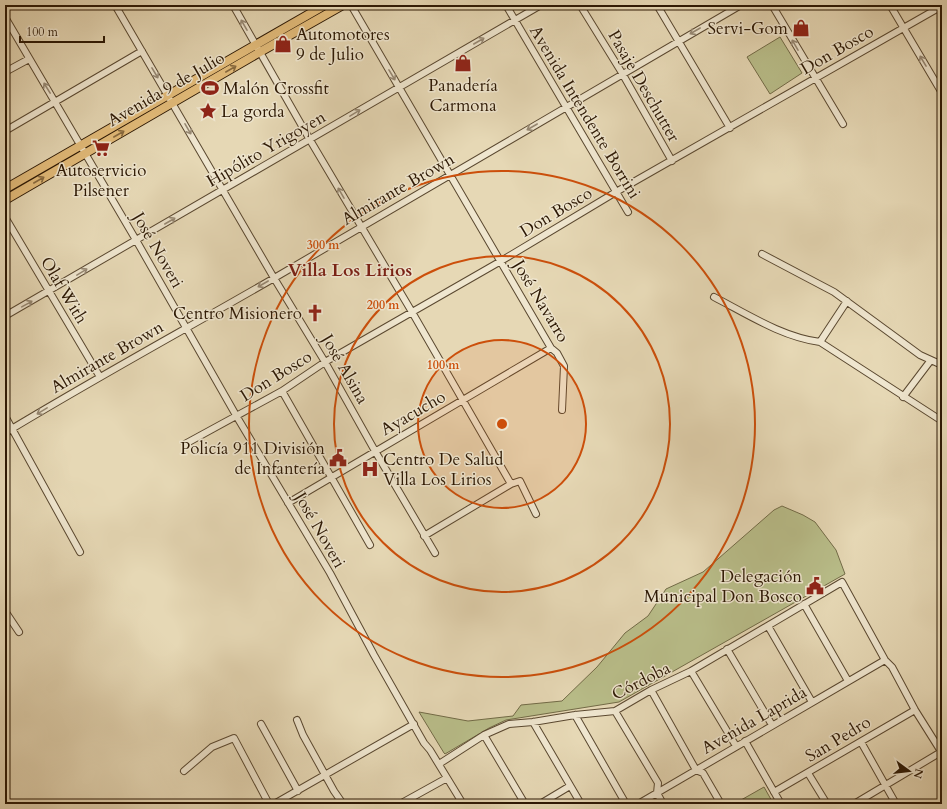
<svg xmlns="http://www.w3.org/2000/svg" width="947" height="809" font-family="Cardo,serif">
<rect width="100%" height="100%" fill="#e6d8b5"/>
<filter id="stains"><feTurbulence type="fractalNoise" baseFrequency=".005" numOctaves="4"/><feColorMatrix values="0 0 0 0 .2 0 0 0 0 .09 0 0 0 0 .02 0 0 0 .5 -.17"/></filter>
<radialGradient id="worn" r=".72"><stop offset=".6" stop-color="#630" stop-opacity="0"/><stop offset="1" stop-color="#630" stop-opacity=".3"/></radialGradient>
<path fill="#b9be8a" stroke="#726b47" d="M780,37L802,73L770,94L747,57Z
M782,506L803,515L815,522L836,550L845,574L619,702L506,720L489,728L445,754L444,753L419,712L468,721L513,716L521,705L562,701L597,667L625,633L648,616L666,589L703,572L774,510Z
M764,787L773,803L771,804H734Z"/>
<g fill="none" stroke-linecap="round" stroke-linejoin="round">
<g stroke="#5a4830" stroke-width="8">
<path id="minor" d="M115,5L274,278L325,362L375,451L435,553
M233,5L310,140L412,312L511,484
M351,5L551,348L557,353L564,366L562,410
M506,5L628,212
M580,5L622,73L672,161
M657,5L730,128
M772,5L843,124
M890,5L942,93
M5,17L136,240L237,417L330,573L374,655L424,743L430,750L463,804
M5,72L29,59
M5,131L142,51
M5,217L100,377
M762,254L834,292L920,355L942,365
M714,297C747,314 782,337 820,342L942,421
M5,316L541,5
M820,342L847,301
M282,391L370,545
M903,397L931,360
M5,416L80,552
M5,433C94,379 186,329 276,277C431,187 585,95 741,5
M185,444L282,391L325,362L501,261L616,192L942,6
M288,503L551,348
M424,536L511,484L520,481L536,514
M804,604L848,681
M5,611L19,632
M768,626L812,702
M727,649L772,725
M691,671L736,746
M651,690L696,770L703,773L721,804
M615,711L658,783L657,793L663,804
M575,715L626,804
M297,720L303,735L334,791L343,804
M533,722L581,804
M261,724L298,791
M484,735L525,804
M745,741L781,804
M861,742L896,804
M439,764L484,735L509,724L533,722L575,715L615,711L651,690L691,671L842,582L885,660L892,667L915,710L942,753
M184,771L212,747L234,738L269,804
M808,773L827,804
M774,792L915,710
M274,804L414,724
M400,804L447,778
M540,804L570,786
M638,804L885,660
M854,804L941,752"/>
</g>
<g stroke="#2c1804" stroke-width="10">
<path id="major" d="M5,189L325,5
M5,200L260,52L343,5"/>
</g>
<use href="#minor" stroke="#efe6cf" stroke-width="6"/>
<use href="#major" stroke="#e3bc7a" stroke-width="8"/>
</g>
<defs><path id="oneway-shaft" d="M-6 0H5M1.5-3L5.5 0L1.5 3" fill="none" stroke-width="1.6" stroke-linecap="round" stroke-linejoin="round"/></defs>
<g stroke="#978974">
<use href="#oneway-shaft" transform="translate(244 25) rotate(-120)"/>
<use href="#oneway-shaft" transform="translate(695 31) rotate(150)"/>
<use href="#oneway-shaft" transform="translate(479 41) rotate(-30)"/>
<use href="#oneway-shaft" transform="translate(795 45) rotate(-120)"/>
<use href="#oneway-shaft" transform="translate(923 61) rotate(-121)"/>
<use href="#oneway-shaft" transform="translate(155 73) rotate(59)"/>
<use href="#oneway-shaft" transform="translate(392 75) rotate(59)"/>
<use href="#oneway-shaft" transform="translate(47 88) rotate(-122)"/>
<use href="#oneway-shaft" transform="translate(355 113) rotate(-31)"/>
<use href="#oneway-shaft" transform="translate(532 127) rotate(150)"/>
<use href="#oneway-shaft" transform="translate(188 129) rotate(60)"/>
<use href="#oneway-shaft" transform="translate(341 193) rotate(-120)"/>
<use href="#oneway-shaft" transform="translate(170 221) rotate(-30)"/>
<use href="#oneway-shaft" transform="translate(82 272) rotate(-31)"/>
<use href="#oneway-shaft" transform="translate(263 284) rotate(150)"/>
<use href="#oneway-shaft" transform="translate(27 304) rotate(-29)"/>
<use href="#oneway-shaft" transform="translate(42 411) rotate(149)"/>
</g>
<g stroke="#886a3f">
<use href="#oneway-shaft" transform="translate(231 69) rotate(-30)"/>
<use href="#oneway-shaft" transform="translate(119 134) rotate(-30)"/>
<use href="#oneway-shaft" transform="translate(39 180) rotate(-30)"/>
</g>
<circle cx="502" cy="424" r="84" fill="#cc4f0b" fill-opacity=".12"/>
<g fill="none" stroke="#cc4f0b" stroke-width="2">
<circle cx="502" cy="424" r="84"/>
<circle cx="502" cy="424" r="168"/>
<circle cx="502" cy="424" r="253"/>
</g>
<defs>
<g id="shop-bare" transform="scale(1.38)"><path d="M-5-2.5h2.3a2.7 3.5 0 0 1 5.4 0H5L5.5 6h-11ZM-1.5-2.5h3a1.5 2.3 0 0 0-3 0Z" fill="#8f2418" stroke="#efe6cf" stroke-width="2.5" paint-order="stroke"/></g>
<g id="stadium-bare" transform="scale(1.38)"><path d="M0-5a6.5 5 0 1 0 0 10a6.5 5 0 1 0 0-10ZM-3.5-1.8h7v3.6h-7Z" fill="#8f2418" stroke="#efe6cf" stroke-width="2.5" paint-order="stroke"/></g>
<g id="sight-bare" transform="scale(1.38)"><path d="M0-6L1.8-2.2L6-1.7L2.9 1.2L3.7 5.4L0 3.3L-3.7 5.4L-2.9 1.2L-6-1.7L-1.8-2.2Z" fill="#8f2418" stroke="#efe6cf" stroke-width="2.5" paint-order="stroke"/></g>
<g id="supermarket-bare" transform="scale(1.38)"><path d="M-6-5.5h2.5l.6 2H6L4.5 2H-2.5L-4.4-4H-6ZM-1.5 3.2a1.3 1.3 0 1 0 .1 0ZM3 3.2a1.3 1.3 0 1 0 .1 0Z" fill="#8f2418" stroke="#efe6cf" stroke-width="2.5" paint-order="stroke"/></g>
<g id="church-bare" transform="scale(1.38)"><path d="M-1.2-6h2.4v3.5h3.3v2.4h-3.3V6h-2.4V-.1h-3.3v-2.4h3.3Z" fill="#8f2418" stroke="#efe6cf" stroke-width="2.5" paint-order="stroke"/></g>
<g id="civic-bare" transform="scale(1.38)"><path d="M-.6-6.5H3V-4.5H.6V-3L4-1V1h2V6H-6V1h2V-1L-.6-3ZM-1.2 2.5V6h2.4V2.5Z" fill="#8f2418" stroke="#efe6cf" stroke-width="2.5" paint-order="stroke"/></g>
<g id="hospital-bare" transform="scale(1.38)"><path d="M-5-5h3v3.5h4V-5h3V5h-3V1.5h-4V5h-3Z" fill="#8f2418" stroke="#efe6cf" stroke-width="2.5" paint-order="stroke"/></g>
</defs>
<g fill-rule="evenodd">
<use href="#shop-bare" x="801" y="28"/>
<use href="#shop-bare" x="283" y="44"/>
<use href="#shop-bare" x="463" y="63"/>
<use href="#stadium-bare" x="210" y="88"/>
<use href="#sight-bare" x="208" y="111"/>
<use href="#supermarket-bare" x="101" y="148"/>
<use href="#church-bare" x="315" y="313"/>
<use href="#civic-bare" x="338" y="458"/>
<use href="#hospital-bare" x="370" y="469"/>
<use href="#civic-bare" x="815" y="586"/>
</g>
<g text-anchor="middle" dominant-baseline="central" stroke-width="3" stroke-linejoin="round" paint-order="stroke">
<g font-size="17" fill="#2c1804" stroke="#efe6cf" text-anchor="end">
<text x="788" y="28">Servi-Gom</text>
<text x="296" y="34" text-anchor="start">Automotores<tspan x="296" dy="20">9 de Julio</tspan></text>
<text x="463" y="85" text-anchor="middle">Panadería<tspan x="463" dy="20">Carmona</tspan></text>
<text x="223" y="88" text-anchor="start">Malón Crossfit</text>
<text x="221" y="111" text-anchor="start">La gorda</text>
<text x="101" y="170" text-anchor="middle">Autoservicio<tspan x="101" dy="20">Pilsener</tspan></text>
<text x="302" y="313">Centro Misionero</text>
<text x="325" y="448">Policía 911 División<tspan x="325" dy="20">de Infantería</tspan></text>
<text x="383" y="459" text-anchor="start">Centro De Salud<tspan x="383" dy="20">Villa Los Lirios</tspan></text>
<text x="802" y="576">Delegación<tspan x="802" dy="20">Municipal Don Bosco</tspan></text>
</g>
<g font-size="17" fill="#2c1804" stroke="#efe6cf">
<text transform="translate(837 50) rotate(-30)">Don Bosco</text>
<text transform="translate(644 86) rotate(60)">Pasaje Deschutter</text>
<text transform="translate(166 89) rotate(-30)">Avenida 9 de Julio</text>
<text transform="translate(585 112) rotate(59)">Avenida Intendente Borrini</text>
<text transform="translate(266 149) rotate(-30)">Hipólito Yrigoyen</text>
<text transform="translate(398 189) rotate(-30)">Almirante Brown</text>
<text transform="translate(556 212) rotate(-31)">Don Bosco</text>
<text transform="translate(158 250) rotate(60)">José Noveri</text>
<text transform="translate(64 290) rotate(59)">Olaf With</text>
<text transform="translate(541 301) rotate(59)">José Navarro</text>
<text transform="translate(107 357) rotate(-30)">Almirante Brown</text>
<text transform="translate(345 369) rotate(60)">José Alsina</text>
<text transform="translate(276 376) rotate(-32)">Don Bosco</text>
<text transform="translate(413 413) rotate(-30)">Ayacucho</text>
<text transform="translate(320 530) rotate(60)">José Noveri</text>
<text transform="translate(641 681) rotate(-27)">Córdoba</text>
<text transform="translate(754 720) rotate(-30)">Avenida Laprida</text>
<text transform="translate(838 739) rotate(-31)">San Pedro</text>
</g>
<g font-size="18" font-weight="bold" fill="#7a1f14" stroke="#efe6cf">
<text x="350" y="270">Villa Los Lirios</text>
</g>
</g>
<circle cx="502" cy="424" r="6" fill="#cc4f0b" stroke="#efe6cf" stroke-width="2"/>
<g font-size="12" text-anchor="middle" font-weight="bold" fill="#cc4f0b" stroke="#efe6cf" stroke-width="3" stroke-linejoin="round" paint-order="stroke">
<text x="323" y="249">300 m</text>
<text x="383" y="309">200 m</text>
<text x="443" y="369">100 m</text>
</g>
<rect width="947" height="809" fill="none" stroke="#e6d8b5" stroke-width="20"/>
<rect x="6" y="6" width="935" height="797" fill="none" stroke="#2c1804" stroke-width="2"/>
<rect x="10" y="10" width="927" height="789" fill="none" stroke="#2c1804"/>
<g transform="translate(909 771) rotate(105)" stroke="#efe6cf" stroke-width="3" paint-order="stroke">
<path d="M0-3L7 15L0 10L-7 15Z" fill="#2c1804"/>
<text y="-6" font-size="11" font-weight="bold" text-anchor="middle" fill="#2c1804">N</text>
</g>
<path d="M20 36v6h84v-6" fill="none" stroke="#2c1804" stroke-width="2"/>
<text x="26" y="36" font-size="12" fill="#2c1804" stroke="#efe6cf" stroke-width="3" paint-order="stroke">100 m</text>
<rect width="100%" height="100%" filter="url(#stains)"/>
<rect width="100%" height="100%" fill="url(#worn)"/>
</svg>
